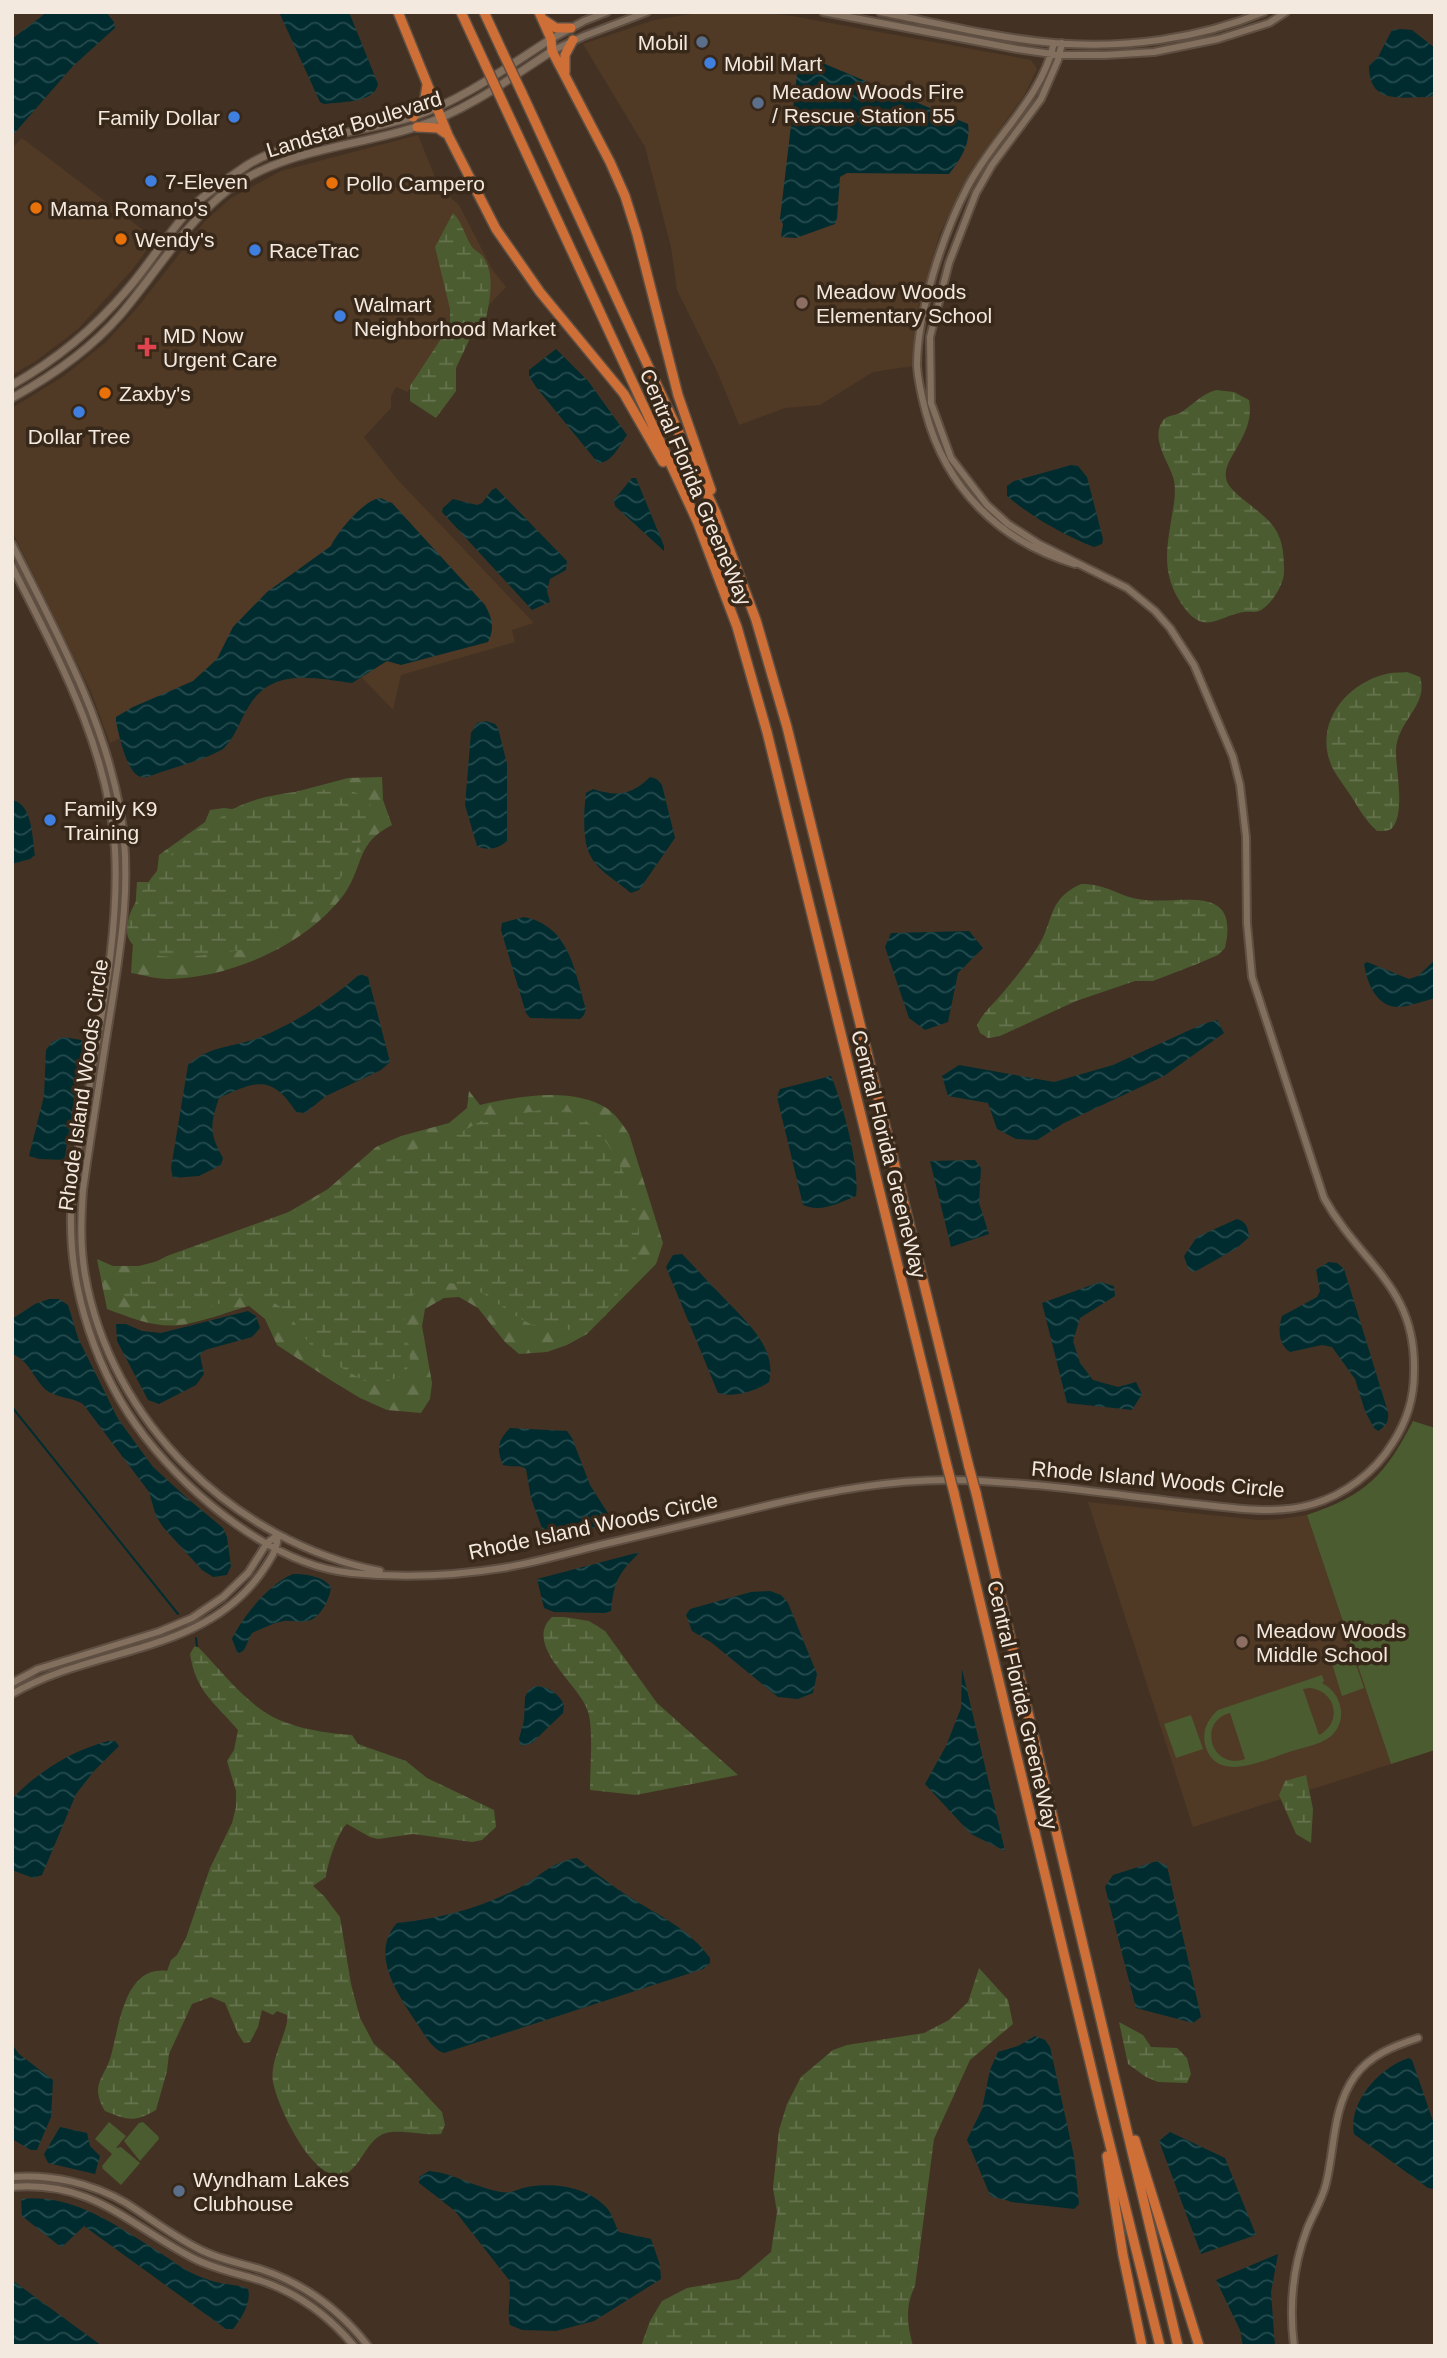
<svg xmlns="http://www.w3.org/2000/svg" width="1447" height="2358" font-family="Arial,sans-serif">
<defs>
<pattern id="forest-firs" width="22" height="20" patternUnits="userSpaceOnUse" patternTransform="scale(1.75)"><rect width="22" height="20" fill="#4b5c30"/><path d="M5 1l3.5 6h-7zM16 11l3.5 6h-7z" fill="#66734e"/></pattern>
<pattern id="wetland-marsh" width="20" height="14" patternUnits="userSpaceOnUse" patternTransform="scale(1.75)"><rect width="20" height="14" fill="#4b5c30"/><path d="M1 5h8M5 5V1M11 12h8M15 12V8" fill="none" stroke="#66734e"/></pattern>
<pattern id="water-waves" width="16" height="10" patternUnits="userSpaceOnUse" patternTransform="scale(1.75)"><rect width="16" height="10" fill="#002c30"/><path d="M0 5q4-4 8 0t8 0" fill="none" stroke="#264b4e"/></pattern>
</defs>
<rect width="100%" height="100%" fill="#433223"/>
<path fill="#503925" d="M704,12H759L792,16L1031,60L1037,69L1025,94L972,168L940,233L917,313L913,366L873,372L820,405L785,408L739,425L717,371L677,290L671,247L645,147L583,44L654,20Z
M418,135L439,187L459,205L492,269L506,287L407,392L396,387L391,396V408L364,437L397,479L534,623L512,630L515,642L401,675L393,710L328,642L110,743L91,692L12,531V408L64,376L106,342L138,307L204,222L231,198L281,171Z
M22,138L155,239L132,270L78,329L36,361L12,375V148Z
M1088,1502L1258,1520L1281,1519L1307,1515L1391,1764L1193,1827Z"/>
<path fill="#4b5c30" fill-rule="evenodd" d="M1413,1421L1435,1428V1750L1391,1764L1307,1515C1367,1495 1385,1475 1413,1421Z
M1350,1647L1364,1688L1342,1696L1329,1654Z
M1322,1675L1324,1681L1322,1683C1342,1693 1349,1721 1330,1737C1319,1745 1302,1748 1289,1752C1264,1760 1215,1785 1205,1744C1202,1730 1208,1719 1218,1710ZM1310,1688C1336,1691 1343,1722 1319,1735L1303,1689ZM1230,1713L1245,1759C1211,1771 1197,1721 1230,1713Z
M1191,1715L1203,1749L1176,1758L1164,1724Z
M109,2122L126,2136L116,2148L121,2147L140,2163L121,2185L103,2169L102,2166L112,2154L95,2139Z
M143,2122L158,2136L159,2139L140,2161L124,2141L139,2123Z"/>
<path fill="url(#forest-firs)" d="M382,777L383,800L392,825C356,843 364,865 345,893C307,945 231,978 168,979C156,979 143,975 131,973L137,882H156L159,855L205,822L210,810L224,808L232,809L348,778Z
M469,1091L480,1105C518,1096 574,1086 608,1109C617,1116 623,1125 629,1134L663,1243L656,1264L587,1334L567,1345L547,1352L519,1354L505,1342L478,1308L459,1297L444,1298L425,1309L422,1326L432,1383L430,1399L421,1413L387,1410L360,1398L332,1381L277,1345L265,1319L249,1306C230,1311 211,1319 191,1323C162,1331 134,1319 107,1309L97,1259L113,1266H139L166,1259L275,1220L328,1189L376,1147L401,1136L449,1123L467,1108Z"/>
<path fill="url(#wetland-marsh)" d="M453,213C463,223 464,235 472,247C475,251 481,253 484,258C496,277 489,303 485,324L472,334L456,368V391L436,418L410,401V386L450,325V309L435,247Z
M1216,390L1234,392L1249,400C1256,435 1222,458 1226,478C1227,485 1233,490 1238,495C1269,521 1285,526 1284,572C1284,584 1273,601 1264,608C1257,614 1251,611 1244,612C1221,615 1206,635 1186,610C1159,575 1167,548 1173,509C1175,499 1176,486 1173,477C1168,461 1151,439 1162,422C1166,415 1174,416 1180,413C1193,405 1200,395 1216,390Z
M1407,672L1420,677C1429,706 1397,720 1396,751C1396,771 1405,811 1393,827C1389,832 1382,831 1377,831C1366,821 1359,809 1351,796C1345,787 1338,778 1333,769C1312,727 1344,684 1386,674C1392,672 1400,673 1407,672Z
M343,789C352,792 367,794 370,804C376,821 344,875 332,890C319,906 299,924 281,936C265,946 239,951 221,953C198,956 145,964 130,941C113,915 171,853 189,836C196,829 204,827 212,823C221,817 229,811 239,806C270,792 310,790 343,789Z
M1081,884C1107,884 1116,895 1138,899C1176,907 1241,879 1225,948L1218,955L1197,964L1153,981H1135L1076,1001L1000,1036L988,1038L980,1033L977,1025C983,1013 991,1006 1000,996C1013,981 1026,965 1037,948C1055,921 1046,900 1081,884Z
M550,1108C559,1109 567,1110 575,1114C615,1134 643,1205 639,1247C636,1270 612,1309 593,1322C585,1327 577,1329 568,1330C509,1339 486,1262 423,1289C378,1309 435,1364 394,1379C389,1380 383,1383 379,1384C371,1385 361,1379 354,1375C341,1367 325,1360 314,1349C297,1330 287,1301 257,1297C215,1292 183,1339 142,1313C130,1306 124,1300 119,1286L124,1278L167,1256L297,1209L348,1182L369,1166L397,1154L445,1141L481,1121Z
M552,1617H564L589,1621L605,1631L657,1703L738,1775L636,1795L590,1790C590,1768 593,1735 589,1715C584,1687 521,1646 552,1617Z
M197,1646C217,1666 236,1691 259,1708C283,1727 322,1733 352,1735L358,1744L406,1761L427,1778L494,1810L496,1827L482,1840L472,1842L413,1834L378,1839L370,1837L347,1824C338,1831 327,1865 326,1877L313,1886L324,1896L340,1917L351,1984L360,2018L374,2044L397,2064L442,2112L445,2125L441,2134C423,2136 397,2128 383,2134C366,2142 362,2164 347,2173C315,2190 277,2105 273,2082C269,2059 290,2029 287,2015L277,2011L273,2015L262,2010L258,2027L250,2042L244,2043L238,2034L225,2003L211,1997L192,2004L169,2054L167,2071L156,2110C133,2123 128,2120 105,2111C101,2104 98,2098 98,2090C98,2080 107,2069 110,2059C119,2030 123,1965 167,1971L171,1960L177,1955L186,1938L210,1868L232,1823L236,1807V1791L227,1761L234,1750L238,1730C214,1702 196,1692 190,1654L194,1647Z
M1306,1775L1313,1809L1311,1843L1296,1834L1279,1795L1285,1781Z
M979,1968L1008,2000L1013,2024L970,2060L934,2139L915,2286C905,2306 907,2325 913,2346H641L650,2321L662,2301L687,2288L739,2279L771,2252L777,2212L773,2188L779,2130L787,2104L801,2077L833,2050L847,2045L924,2033L949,2020L968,2002Z
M1119,2022L1143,2035L1151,2047L1177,2048L1187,2058L1191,2074L1187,2083L1158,2082L1146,2077L1128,2064Z"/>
<path fill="url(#water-waves)" d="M47,12H106L114,22L115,28L73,66L12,136V39Z
M279,12H349L378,84C375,103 340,102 324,104L320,102Z
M1401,29L1412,30L1435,48V91L1434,94L1430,97C1401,97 1369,105 1369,66L1378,57L1392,30Z
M813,59L968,124C971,143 961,159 949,174L847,173L840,177L837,218L835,224L796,238L781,237L783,224L780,219L798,66L803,60Z
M556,349L588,381L627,435C619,446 612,463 598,463L536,387L529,376V370Z
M1071,465L1078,466L1087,477L1103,539L1102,544L1094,547C1063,535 1032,517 1007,496V486L1014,481Z
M632,478H636L638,483L664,546V551L615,506L614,500Z
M496,488L567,561L566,570L550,579L547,591L550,602L532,610L442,512L443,508L453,499L477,505L482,503L492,490Z
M380,498L392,503L485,605C492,618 495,628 488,642L401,665L387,661L352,683C315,678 272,667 249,706C240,720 236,736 224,748C213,757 169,769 153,775C150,776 146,778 142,777C127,776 119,734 116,722V717L133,707L193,681L217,659L233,627L267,592L331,546C337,532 364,500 380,498Z
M486,721L495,724L498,728L507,764V841C498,849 488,851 477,846L465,805L471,733L477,723Z
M650,777L657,779L662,785L675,838L639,890L631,893C618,882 597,870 590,855C582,840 584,809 586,793L593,789C617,797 632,795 650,777Z
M12,800C33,804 32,838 35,855L30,859L12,864Z
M524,917C570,926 575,972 586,1009L584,1015L580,1019L530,1018L526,1013L501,930L502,923Z
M969,931L983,948L958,973L948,1022L925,1030L909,1018L885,947L891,933Z
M1435,960V998C1424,1001 1412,1005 1401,1007C1377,1009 1367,983 1364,964L1367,962L1409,979L1418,976Z
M360,974L368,977L390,1062L381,1070L326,1096L305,1113L296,1112C272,1074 255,1081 219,1098C210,1125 209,1133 223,1158L221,1165L199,1176L173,1178L171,1168L188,1065C208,1046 234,1047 258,1038C296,1023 330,1000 360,974Z
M1217,1020L1224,1033L1164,1076L1064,1123L1037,1140L1016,1139L997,1129L988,1103L948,1096L942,1076L959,1065L1054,1082L1113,1065L1203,1024Z
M63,1037L81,1040L83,1042L65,1156L64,1160L39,1159L29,1156L44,1096L46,1050L52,1042Z
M831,1076C843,1104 860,1167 856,1196C839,1203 821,1213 803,1205L777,1097L780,1089Z
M975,1160L981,1168L979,1203L989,1234L951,1247L930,1161Z
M1237,1219C1247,1222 1248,1228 1249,1237L1237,1248L1198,1270L1193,1272L1188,1268L1184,1256L1197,1237Z
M682,1254C695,1267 707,1281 720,1294C742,1318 778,1346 769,1382C757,1391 733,1398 718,1393L666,1267L673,1255Z
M1329,1262L1337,1263L1344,1269L1388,1412C1389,1422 1386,1426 1378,1431L1374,1428L1365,1411L1355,1379L1332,1347L1322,1345L1290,1352C1278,1344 1278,1329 1282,1316L1317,1297L1320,1291L1316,1269Z
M1100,1282L1114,1286L1115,1296L1080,1318L1073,1341L1080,1363L1093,1380L1118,1387L1136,1382L1142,1394L1132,1410L1067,1403L1042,1303Z
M49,1299H59L68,1305L78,1338L118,1419L153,1467L187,1498L223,1528L227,1537L231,1566L227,1575L213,1577L202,1570L163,1527L156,1516L149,1492L83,1404C72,1397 56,1398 46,1390C33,1378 30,1361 12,1354V1319L35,1304Z
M248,1311L256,1316L260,1328L252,1337L205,1350L200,1355L204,1374L196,1385L159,1404L148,1400L117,1341L116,1324H126L142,1331L161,1333Z
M510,1428L567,1431L572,1438L590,1485L609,1515L607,1522C588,1531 563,1537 543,1531L531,1498L526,1469C520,1464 511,1468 503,1465C496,1449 498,1440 510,1428Z
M640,1552C619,1573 614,1580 611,1611L605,1613L554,1612L544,1608L537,1579Z
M293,1574C306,1574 323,1576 331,1587C330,1599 320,1619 307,1621C299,1623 292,1620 284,1621C273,1623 263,1628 252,1633L244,1650L238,1654L232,1639C243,1616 270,1583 293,1574Z
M770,1591L781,1595L788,1603L817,1674L813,1693L798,1699L778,1697L712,1643L692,1631L686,1615L690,1609L751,1592Z
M962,1669L1005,1851L971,1834L925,1784L946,1746L961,1708Z
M535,1686C546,1685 560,1694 564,1705L563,1713L532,1743L521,1746L519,1739L524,1720L525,1697L528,1691Z
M108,1741H115L119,1746L94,1771L76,1794L42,1875L33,1878L12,1870V1799C37,1772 73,1750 108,1741Z
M577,1858C594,1872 612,1886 631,1898C660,1916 689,1929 710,1958V1963L703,1969L444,2053C432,2050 423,2032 416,2022C398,1994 369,1954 397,1923C439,1919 481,1908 519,1888C541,1876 551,1862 577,1858Z
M1157,1861L1167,1866L1201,2017L1193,2023L1136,2008L1105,1887L1113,1875Z
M1035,2036L1045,2040L1050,2047L1074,2156L1079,2204L1074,2209L1011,2202C1004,2198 996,2200 990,2195L967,2140L982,2109L990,2070L998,2052L1018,2046Z
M12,2044L19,2054L53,2080L51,2117L37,2150H31L12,2139Z
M1409,2058L1412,2060L1435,2127L1434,2189L1428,2188L1354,2134C1348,2102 1380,2067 1409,2058Z
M60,2127L87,2133L90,2146L100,2156L95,2174L48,2163L44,2154Z
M1170,2132L1225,2158L1256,2235L1201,2254L1159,2141Z
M429,2171C454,2173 476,2188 501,2192C511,2194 517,2189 527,2187C554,2182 588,2187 607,2208C612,2214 615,2225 619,2232L651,2239L660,2265L661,2279L594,2321L556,2331L522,2330L510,2325C506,2311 512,2296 509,2280L455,2211L419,2183V2177Z
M21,2199C77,2193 124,2231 168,2258C177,2264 186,2271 196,2275C205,2279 217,2283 227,2284C235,2286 240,2285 248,2289C252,2302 241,2319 233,2329H226L84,2226L62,2247L57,2244L22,2216Z
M1278,2254L1271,2292L1275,2346H1243L1240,2330L1216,2280Z
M12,2280L102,2346H12Z"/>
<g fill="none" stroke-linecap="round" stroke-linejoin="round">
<path stroke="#002c30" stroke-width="2" d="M12,1407L178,1614
M196,1638L197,1646"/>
<g stroke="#5e4f42" stroke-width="10">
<path id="tertiary" d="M823,12L1017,49L1059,55H1105L1154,52L1218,39L1269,23L1286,12
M880,12C938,23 996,38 1054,43C1124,49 1198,39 1264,12
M551,39L584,21L607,12
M1054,43C1041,100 993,137 967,188C943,234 917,313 917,366C918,381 922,398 926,413C946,488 1000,542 1075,564
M552,51L584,36L647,12
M12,544C55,630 103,715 120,810C133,880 120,952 109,1021C100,1078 91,1134 83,1190C81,1219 80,1246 85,1275C111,1423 235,1542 380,1571
M12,566C57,656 108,746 115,849C120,940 97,1035 83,1125C78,1154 71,1183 71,1213C69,1291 97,1375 145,1437C192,1497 273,1565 351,1573C401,1578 453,1576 502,1568C540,1562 577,1550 613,1542C667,1529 720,1517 773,1504C831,1491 889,1480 948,1480C1028,1481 1108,1494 1188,1503C1228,1507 1273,1516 1313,1504C1344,1495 1375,1472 1392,1444C1406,1423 1414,1398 1414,1373C1417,1286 1361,1265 1324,1198L1252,977L1247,923L1246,837L1240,785L1233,757L1194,665L1170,628L1155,611L1127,588L1039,544L1008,524L987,505L951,458L931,403L930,337L949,263L976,193L992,165L1041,99L1058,60L1062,43
M12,1683L38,1669L158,1632L192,1618L223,1597L248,1573L267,1543L278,1535
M12,1694C91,1647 203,1655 261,1573C270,1560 277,1551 278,1535
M12,2177C51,2174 92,2183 126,2203C150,2218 173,2236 199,2249C218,2259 239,2263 260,2269C303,2283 340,2310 368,2346
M12,2187C92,2180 129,2225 193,2258C214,2269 236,2273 259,2280C296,2292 329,2316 354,2346
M1294,2346C1289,2307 1293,2266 1307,2229C1313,2214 1322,2200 1326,2184C1335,2148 1332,2108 1355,2076C1370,2055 1394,2046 1418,2038"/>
</g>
<g stroke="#5e4f42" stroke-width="10">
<path id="secondary" d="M12,385C56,360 93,330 126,291C149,265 167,234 191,208C207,192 227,179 246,166C287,139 364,132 413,117C463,100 507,67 551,39
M12,398C52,376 91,349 121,314C156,273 185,223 228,190C283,149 356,147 419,126C468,110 509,79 552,51"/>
</g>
<g stroke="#5e4f42" stroke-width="12">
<path id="motorway" d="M398,12L448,135L496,229L540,292L624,394L663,462
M461,12L485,64
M484,12L503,53
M539,12L551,39L552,51L610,162L625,196L637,234L678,395L711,490
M544,20L556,28H571
M565,72V55L573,40
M521,91L716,513L756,620L787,727L969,1467
M503,103L697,521L737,627L767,732L947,1466
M413,117L425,98L427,85
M417,127L438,128L445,133
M954,1493L1101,2109L1160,2346
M976,1493L1178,2346
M1135,2140L1199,2346
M1107,2156L1123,2255L1142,2346"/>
</g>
<use href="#tertiary" stroke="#826f5e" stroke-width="6"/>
<use href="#secondary" stroke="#826f5e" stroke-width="7"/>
<use href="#motorway" stroke="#ce6f38" stroke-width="9"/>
<g stroke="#5e4f42" stroke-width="12" stroke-linecap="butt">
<path id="motorway-bridge" d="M503,53L521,91
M485,64L503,103
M947,1466L954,1493
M969,1467L976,1493"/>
</g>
<use href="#motorway-bridge" stroke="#ce6f38" stroke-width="9"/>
</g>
<g fill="#5c6f8a" stroke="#382819" stroke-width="2.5">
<circle cx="702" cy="42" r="7"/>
<circle cx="758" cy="103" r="7"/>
<circle cx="179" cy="2191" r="7"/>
</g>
<g fill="#3f7fe0" stroke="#382819" stroke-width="2.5">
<circle cx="710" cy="63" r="7"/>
<circle cx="234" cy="117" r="7"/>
<circle cx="151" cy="181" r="7"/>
<circle cx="255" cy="250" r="7"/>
<circle cx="340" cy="316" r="7"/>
<circle cx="79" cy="412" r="7"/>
<circle cx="50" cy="820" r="7"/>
</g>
<g fill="#e8710a" stroke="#382819" stroke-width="2.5">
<circle cx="332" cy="183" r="7"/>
<circle cx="36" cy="208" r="7"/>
<circle cx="121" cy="239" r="7"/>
<circle cx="105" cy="393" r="7"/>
</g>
<g fill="#8d6e63" stroke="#382819" stroke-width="2.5">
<circle cx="802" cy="303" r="7"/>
<circle cx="1242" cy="1642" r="7"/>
</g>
<path fill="#e0444e" stroke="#382819" stroke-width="2.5" d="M143.5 336.5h7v7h7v7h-7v7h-7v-7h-7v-7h7z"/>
<g text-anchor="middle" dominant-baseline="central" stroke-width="7" stroke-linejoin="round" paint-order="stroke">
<g font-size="21" fill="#f4e9df" stroke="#382819" text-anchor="start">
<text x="688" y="42" text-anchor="end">Mobil</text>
<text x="724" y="63">Mobil Mart</text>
<text x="772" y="91">Meadow Woods Fire<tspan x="772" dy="24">/ Rescue Station 55</tspan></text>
<text x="220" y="117" text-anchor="end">Family Dollar</text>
<text x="165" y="181">7-Eleven</text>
<text x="346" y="183">Pollo Campero</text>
<text x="50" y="208">Mama Romano's</text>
<text x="135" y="239">Wendy's</text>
<text x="269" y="250">RaceTrac</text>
<text x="816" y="291">Meadow Woods<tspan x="816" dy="24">Elementary School</tspan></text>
<text x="354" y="304">Walmart<tspan x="354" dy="24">Neighborhood Market</tspan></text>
<text x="163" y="335">MD Now<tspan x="163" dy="24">Urgent Care</tspan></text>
<text x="119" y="393">Zaxby's</text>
<text x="79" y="436" text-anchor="middle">Dollar Tree</text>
<text x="64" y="808">Family K9<tspan x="64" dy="24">Training</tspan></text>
<text x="1256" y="1630">Meadow Woods<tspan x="1256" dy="24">Middle School</tspan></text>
<text x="193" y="2179">Wyndham Lakes<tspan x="193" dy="24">Clubhouse</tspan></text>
</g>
<g font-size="21" fill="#f4e9df" stroke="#382819">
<text transform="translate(354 124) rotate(-17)">Landstar Boulevard</text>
<text transform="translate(696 487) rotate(67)">Central Florida GreeneWay</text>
<text transform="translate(83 1085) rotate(-82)">Rhode Island Woods Circle</text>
<text transform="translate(889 1154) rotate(76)">Central Florida GreeneWay</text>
<text transform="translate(1158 1479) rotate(5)">Rhode Island Woods Circle</text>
<text transform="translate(593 1526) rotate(-12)">Rhode Island Woods Circle</text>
<text transform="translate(1023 1705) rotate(77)">Central Florida GreeneWay</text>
</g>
</g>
<rect width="1447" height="2358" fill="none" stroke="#f4e9df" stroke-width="28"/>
</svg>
